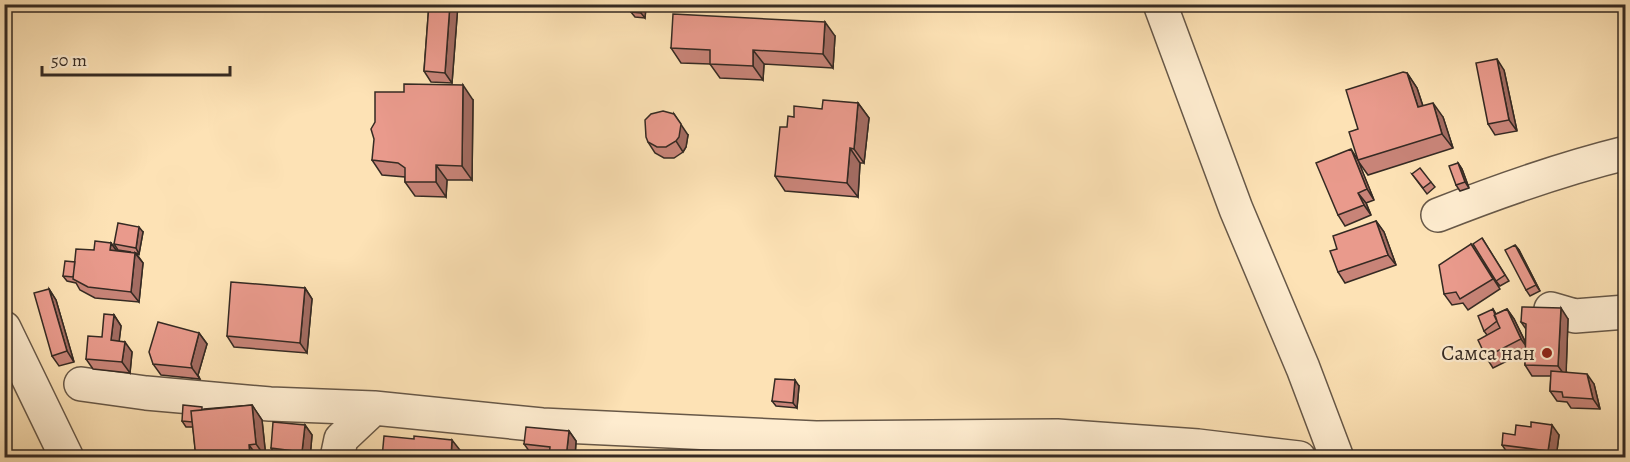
<svg xmlns="http://www.w3.org/2000/svg" width="1630" height="462" font-family="Alegreya,serif">
<rect width="100%" height="100%" fill="#fde2b5"/>
<filter id="stains"><feTurbulence type="fractalNoise" baseFrequency=".00333" numOctaves="4"/><feColorMatrix values="0 0 0 0 .2 0 0 0 0 .09 0 0 0 0 .02 0 0 0 .5 -.17"/></filter>
<radialGradient id="worn" r=".72"><stop offset=".6" stop-color="#630" stop-opacity="0"/><stop offset="1" stop-color="#630" stop-opacity=".3"/></radialGradient>
<g fill="none" stroke-linecap="round" stroke-linejoin="round">
<g stroke="#675848" stroke-width="36">
<path id="minor" d="M1160,4L1236,209L1303,368L1337,458
M1438,215C1499,191 1561,169 1626,153
M1551,309L1575,316L1626,312
M4,328L67,458
M81,384L146,393L270,404L374,408L542,425L816,438L1057,436L1198,446L1299,458
M337,458L341,439L374,408"/>
</g>
<use href="#minor" stroke="#feeccf" stroke-width="33"/>
</g>
<path fill="#c88478" stroke="#352a23" stroke-width="1.5" d="M429,4H458L452,83L431,82L424,71Z
M646,7L645,18L635,17L631,12Z
M835,36L833,68L764,64L763,80L720,78L710,64L681,63L671,48Z
M1504,70L1517,131L1495,135L1488,124Z
M1407,73L1417,88L1423,106L1443,117L1453,148L1368,175L1358,161L1374,200L1366,203L1371,215L1345,226L1338,215L1358,160V129Z
M473,100L472,180H447L446,197L415,196L405,182V177L382,175L372,160Z
M858,103L869,118L864,163H860L858,197L785,191L775,176L794,117L822,109Z
M688,135L686,147L683,152L674,158H664L655,153L648,142Z
M1458,163L1462,169L1469,188L1460,191L1456,185Z
M1412,174L1431,182L1435,187L1427,194Z
M1376,221L1384,232L1396,265L1345,283L1338,272L1337,249Z
M143,232L139,254L136,253L143,263L139,302L95,298L80,290L76,283L67,281L63,276L75,262L94,250L111,243L116,250L131,252L118,250L114,244Z
M1482,238L1509,281L1500,286L1496,281Z
M1471,244L1500,289L1468,310L1463,303L1452,305L1444,294Z
M1515,245L1519,250L1540,291L1530,296L1526,290Z
M305,288L312,299L307,353L234,347L227,336Z
M49,289L56,300L74,362L59,366L52,356Z
M1493,309L1496,314L1507,309L1514,319L1526,343V329L1521,322L1568,319L1566,372L1594,384L1600,409L1571,408L1567,402L1557,401L1550,391L1551,376H1532L1525,365V352L1493,368L1486,357L1487,335L1484,331Z
M114,315L121,326L119,341L132,352L130,373L93,369L86,359L102,337Z
M199,333L207,344L198,375L200,379L161,375L153,364Z
M799,386L797,408L776,406L772,401Z
M252,405L262,420L266,458H196L193,427H186L182,421L204,409Z
M305,425L312,435L310,458H277L271,448Z
M1531,427L1559,435L1556,458H1526L1509,455L1502,445L1515,435Z
M569,431L576,441L575,458H549V456L532,455L524,444Z"/>
<path fill="#a36c62" stroke="#352a23" stroke-width="1.5" d="M450,4H458L452,83L445,73Z
M642,4H644L646,7L645,18L641,13Z
M825,22L835,36L833,68L823,54Z
M753,50L764,64L763,80L753,66Z
M1497,59L1504,70L1517,131L1509,120Z
M1407,73L1417,88L1428,122L1418,107Z
M463,85L473,100L472,180L462,166Z
M858,103L869,118L864,163L854,149Z
M1433,103L1443,117L1453,148L1442,134Z
M674,114L688,135L686,147L683,152L676,141Z
M850,148L860,163L858,197L847,183Z
M1351,149L1358,160L1374,200L1367,189Z
M1458,163L1462,169L1469,188L1465,182Z
M436,165L447,180L446,197L436,182Z
M1358,193L1366,203L1371,215L1364,205Z
M1376,221L1384,232L1396,265L1388,255Z
M139,227L143,232L139,254L136,248Z
M111,243L118,253L110,250Z
M1515,245L1519,250L1540,291L1536,285Z
M135,253L143,263L139,302L131,292Z
M305,288L312,299L307,353L300,343Z
M49,289L56,300L74,362L67,351Z
M1561,308L1568,319L1566,377L1558,366Z
M1507,309L1514,319L1529,350L1521,339Z
M114,315L121,326L118,351L111,340Z
M199,333L207,344L198,375L200,379L192,368L191,364Z
M125,342L132,352L130,373L122,362Z
M1587,374L1594,384L1600,409L1593,399Z
M795,380L799,386L797,408L793,403Z
M252,405L262,420L266,458L256,444Z
M305,425L312,435L310,458H306L302,452Z
M1552,425L1559,435L1556,458H1553L1548,451Z
M569,431L576,441L575,458H566Z
M452,440L463,454L462,458H451Z
M249,445L258,457V456L259,458H251Z"/>
<path fill="#e99a8c" stroke="#352a23" stroke-width="1.5" d="M429,4H450L445,73L424,71Z
M632,4H642L641,13L631,12Z
M673,14L825,22L823,54L753,50V66L710,64V50L671,48Z
M1497,59L1509,120L1488,124L1476,63Z
M1403,72L1407,73L1418,107L1433,103L1442,134L1358,160L1349,132L1358,129L1346,90Z
M404,84L463,85L462,166L436,165V182H405V168L398,163L372,160L374,139L371,129L375,122V92H404Z
M823,100L858,103L854,149L850,148L847,183L775,176L780,127H787L788,116L794,117V106L822,109Z
M663,111L674,114L681,124L679,137L676,141L666,147H657L648,142L646,137L645,120L651,114Z
M1351,149L1367,189L1358,193L1364,205L1338,215L1316,163Z
M1458,163L1465,182L1456,185L1449,166Z
M1420,168L1431,182L1423,188L1412,174Z
M1376,221L1388,255L1338,272L1330,251L1337,249L1333,236Z
M118,223L139,227L136,248L114,244Z
M1482,238L1505,275L1496,281L1473,244Z
M95,241L111,243L110,250L135,253L131,292L88,287L73,279L76,249L94,250Z
M1471,244L1493,279L1460,299L1456,292L1444,294L1439,265Z
M1515,245L1536,285L1526,290L1505,250Z
M65,261L75,262L73,277L63,276Z
M231,282L305,288L300,343L227,336Z
M49,289L67,351L52,356L34,293Z
M1522,307L1561,308L1558,366L1525,365L1526,324L1521,322Z
M1493,309L1497,321L1484,331L1478,316Z
M1507,309L1521,339L1486,357L1478,340L1500,328L1494,315Z
M104,314L114,315L111,340L125,342L122,362L86,359L88,336L102,337Z
M158,322L199,333L191,364L192,368L153,364L149,352Z
M1551,371L1587,374L1593,399L1563,397L1562,392L1550,391Z
M775,379L795,380L793,403L772,401Z
M183,405L202,407V410L191,411L192,422L182,421Z
M252,405L256,444L249,445L250,456H258V458H196L191,411Z
M273,422L305,425L302,452L271,448Z
M1531,422L1552,425L1548,451L1502,445L1503,433L1515,435L1516,425L1531,427Z
M526,427L569,431L566,458H549L550,447L524,444Z
M384,436L414,439V436L452,440L451,458H382Z"/>
<circle fill="#8f2418" stroke="#feeccf" stroke-width="2" cx="1547" cy="353" r="6"/>
<g text-anchor="middle" dominant-baseline="central" stroke-width="4.5" stroke-linejoin="round" paint-order="stroke">
<g font-size="21" fill="#352a23" stroke="#feeccf" text-anchor="end">
<text x="1535" y="353">Самса нан</text>
</g>
</g>
<rect width="1630" height="462" fill="none" stroke="#fde2b5" stroke-width="24"/>
<rect x="6" y="6" width="1618" height="450" fill="none" stroke="#352a23" stroke-width="3"/>
<rect x="12" y="12" width="1606" height="438" fill="none" stroke="#352a23" stroke-width="1.5"/>
<path d="M42 66v9h188v-9" fill="none" stroke="#352a23" stroke-width="3"/>
<text x="51" y="66" font-size="18" fill="#352a23" stroke="#feeccf" stroke-width="4.5" paint-order="stroke">50 m</text>
<rect width="100%" height="100%" filter="url(#stains)"/>
<rect width="100%" height="100%" fill="url(#worn)"/>
</svg>
